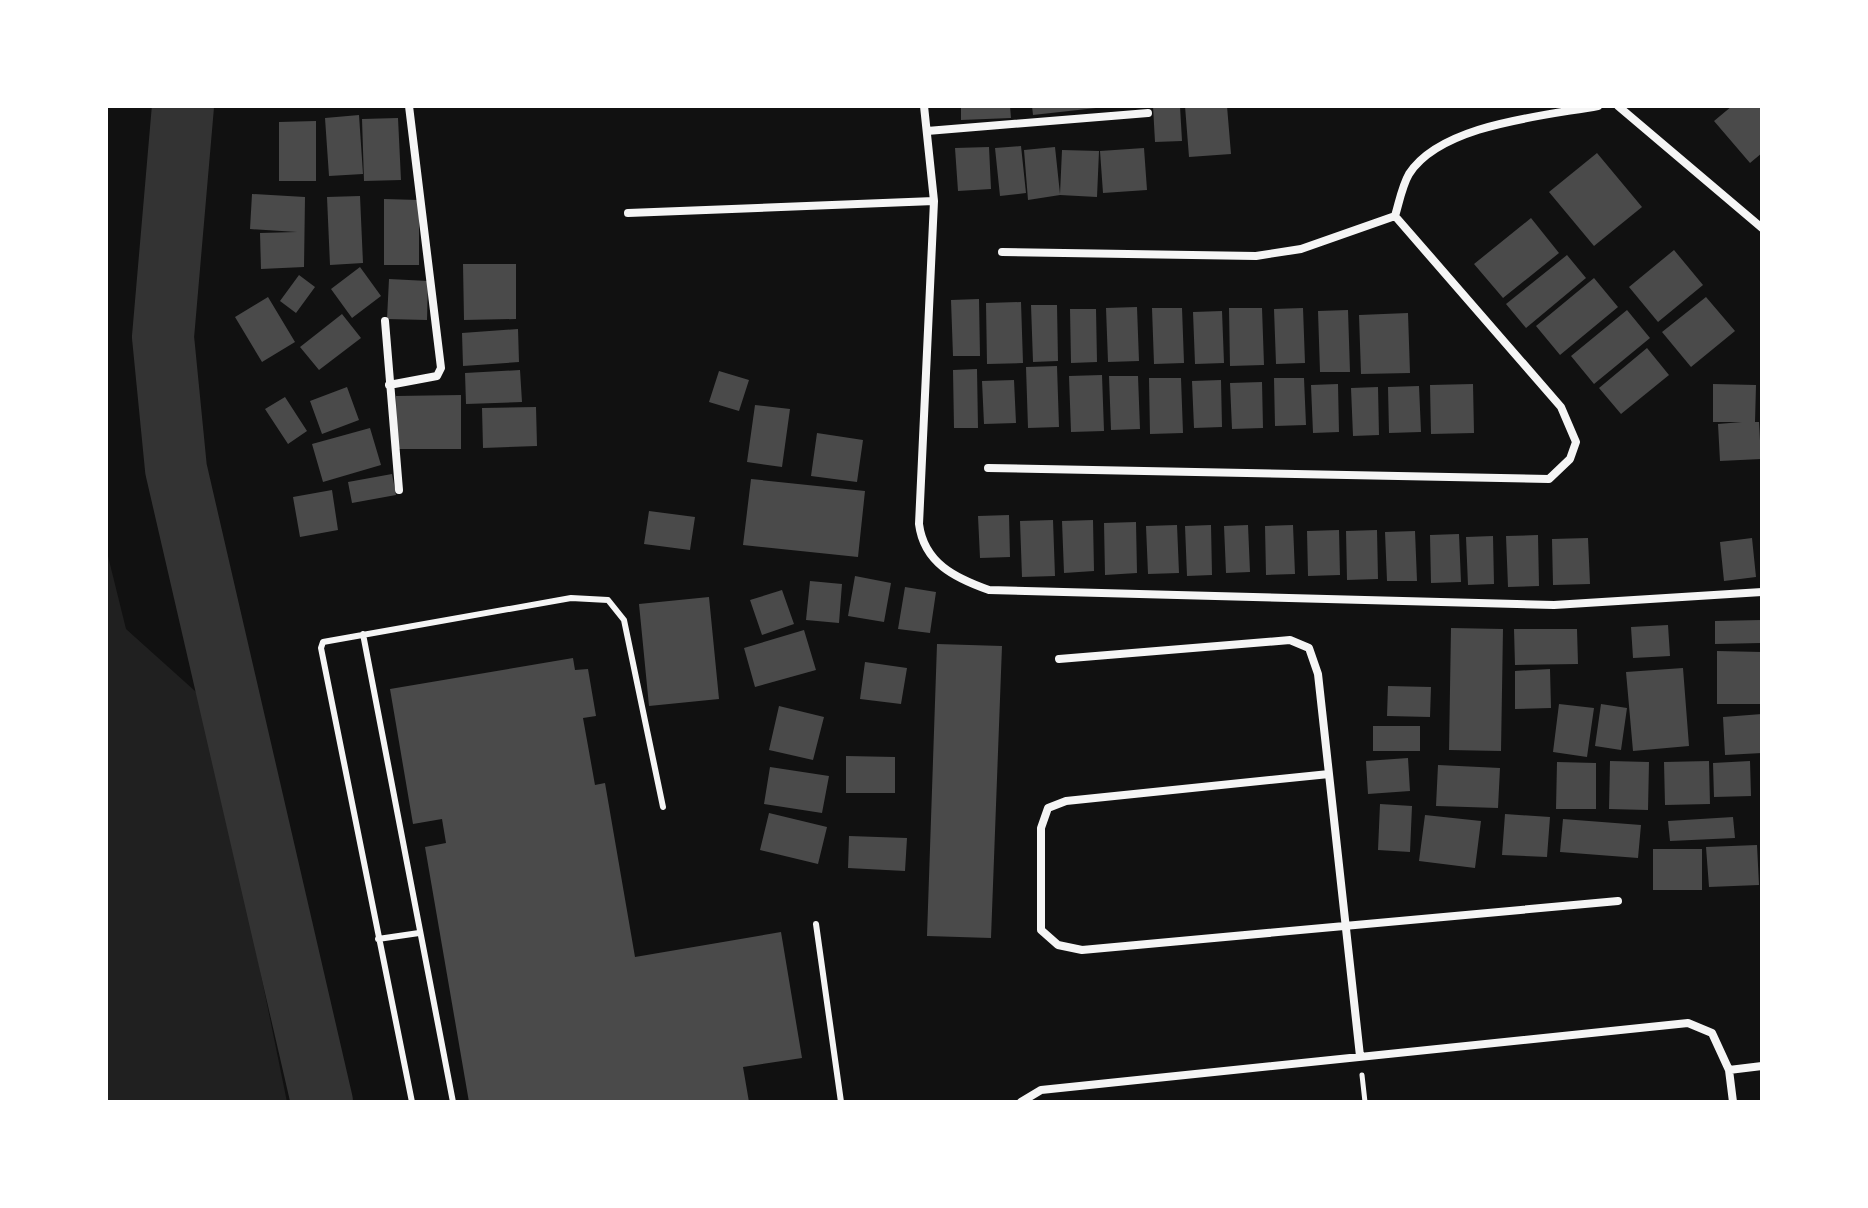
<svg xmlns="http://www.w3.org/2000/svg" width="1868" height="1208" font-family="'PT Sans Narrow',sans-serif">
<rect width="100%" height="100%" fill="#111"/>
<path fill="#202020" d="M106,548L126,629L205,700L287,1102H106Z"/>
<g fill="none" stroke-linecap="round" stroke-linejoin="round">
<path stroke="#333" stroke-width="62" d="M183,106L163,337L176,469L322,1102"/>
</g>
<path fill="#4a4a4a" d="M961,106H1010L1011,118L961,120Z
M1032,106H1096V108L1033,115Z
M1153,106H1180L1182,141L1155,142Z
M1185,106H1227L1231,154L1189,157Z
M1732,106H1762V153L1750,163L1714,121Z
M359,115L363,174L329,176L325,118Z
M398,118L401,180L364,181L362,119Z
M316,121V181H279V122Z
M1021,146L1026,193L1000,196L995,148Z
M989,147L991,189L958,191L955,148Z
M1055,147L1060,194L1062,150L1099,151L1097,197L1060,195L1028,200L1024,150Z
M1144,148L1147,190L1103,193L1100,151Z
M1597,153L1642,207L1594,246L1549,192Z
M252,194L305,197L304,267L261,269L260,233L297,232L250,229Z
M360,196L363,263L330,265L327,197Z
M384,199L419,200V265H384Z
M1531,218L1559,253L1503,298L1474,264Z
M1674,250L1703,285L1658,322L1629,287Z
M1567,255L1586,278L1526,328L1506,304Z
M463,264H516V319L464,320Z
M360,267L381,296L352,318L331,289Z
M299,275L315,287L296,313L280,301Z
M1594,278L1618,307L1560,355L1536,326Z
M389,279L428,281L427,320L387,319Z
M268,297L295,342L262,362L235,317Z
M1706,297L1735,331L1691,367L1662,332Z
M979,299L980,356H953L951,300Z
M1021,302L1023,363L987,364L986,303Z
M1031,305H1057L1058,361L1033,362Z
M1137,307L1139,361L1108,362L1106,308Z
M1152,308H1182L1184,363L1154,364Z
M1229,308H1262L1264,365L1230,366Z
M1303,308L1305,363L1276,364L1274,309Z
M1070,309H1096L1097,362L1071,363Z
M1348,310L1350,372H1320L1318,311Z
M1627,310L1650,338L1594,384L1571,356Z
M1222,311L1224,363L1195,364L1193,312Z
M1408,313L1410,373L1361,374L1359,315Z
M342,314L361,338L319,370L300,347Z
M518,329L519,362L463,366L462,333Z
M1647,348L1669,375L1621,414L1599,388Z
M1057,366L1059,427L1028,428L1026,367Z
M977,369L978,428H954L953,370Z
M520,370L522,402L466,404L465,373Z
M719,371L749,380L739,411L709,402Z
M1102,375L1104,431L1071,432L1069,376Z
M1109,376H1138L1140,429L1111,430Z
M1149,378H1181L1183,433L1150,434Z
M1274,378H1304L1306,425L1275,426Z
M1014,380L1016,423L984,424L982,381Z
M1221,380L1222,427L1194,428L1192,381Z
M1262,382L1263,428L1232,429L1230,383Z
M1338,384L1339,432L1313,433L1311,385Z
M1473,384L1474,433L1431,434L1430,385Z
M1713,384L1756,385L1755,422H1759L1761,459L1720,461L1718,424L1742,422H1713Z
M1419,386L1421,432L1389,433L1388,387Z
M347,387L359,420L322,434L310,401Z
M1378,387L1379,435L1353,436L1351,388Z
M461,395V449H397L396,396Z
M285,397L307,431L288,444L265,409Z
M755,405L790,409L782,467L747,462Z
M536,407L537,446L483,448L482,408Z
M370,428L381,465L323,482L312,444Z
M817,433L863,440L857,482L811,476Z
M392,474L396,495L352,503L348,482Z
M751,479L865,491L858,557L743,545Z
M332,490L338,530L300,537L293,497Z
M649,511L695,517L690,550L644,544Z
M1009,515L1010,557L980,558L978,516Z
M1053,520L1055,576L1022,577L1020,521Z
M1093,520L1094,571L1064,573L1062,521Z
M1136,522L1137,573L1105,575L1104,523Z
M1177,525L1179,573L1148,574L1146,526Z
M1211,525L1212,575L1187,576L1185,526Z
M1248,525L1250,572L1226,573L1224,526Z
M1293,525L1295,574L1266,575L1265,526Z
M1339,530L1340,575L1308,576L1307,531Z
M1377,530L1378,579L1347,580L1346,531Z
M1415,531L1417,581H1387L1385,532Z
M1459,534L1461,582L1431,583L1430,535Z
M1538,535L1539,586L1508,587L1506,536Z
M1493,536L1494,584L1468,585L1466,537Z
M1588,538L1590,584L1553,585L1552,539Z
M1752,538L1756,577L1724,581L1720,542Z
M855,576L891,583L884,622L848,616Z
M810,581L842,584L839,623L806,620Z
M905,587L936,592L930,633L898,629Z
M782,590L794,624L762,635L750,600Z
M709,597L719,699L649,706L639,604Z
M1761,620V643L1715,644V621Z
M1668,625L1670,656L1633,658L1631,627Z
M1451,628L1503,629L1501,751L1449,750Z
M1514,629H1577L1578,664L1515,665Z
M804,630L816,670L755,687L744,648Z
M937,644L1002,646L991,938L927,936Z
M1717,651L1762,652V704H1717Z
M573,658L575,670L588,669L596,716L583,718L595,785L605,783L635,957L781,932L802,1058L743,1067L749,1102H469L425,847L446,843L442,819L413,824L390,689Z
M865,662L907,668L901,704L860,699Z
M1683,668L1689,746L1633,751L1626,672Z
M1550,669L1551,708L1515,709V671Z
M1388,686L1431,687L1430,717L1387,716Z
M1559,704L1594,708L1587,757L1553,752Z
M1601,704L1627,708L1621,750L1595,746Z
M779,706L824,717L813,760L769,750Z
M1762,714V753L1725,755L1723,717Z
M1373,726H1420V751H1373Z
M846,756L895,757V793H846Z
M1408,758L1410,791L1368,794L1366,761Z
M1610,761L1649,762L1648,810L1609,809Z
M1709,761L1710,804L1665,805L1664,762Z
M1750,761L1751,796L1714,797L1713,763Z
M1557,762L1596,763V809H1556Z
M1438,765L1500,768L1498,808L1436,806Z
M770,767L829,776L822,813L764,804Z
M1380,804L1412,806L1410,852L1378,850Z
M769,813L827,827L818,864L760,850Z
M1505,814L1550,817L1547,857L1502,855Z
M1425,815L1481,821L1475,868L1419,861Z
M1733,817L1735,838L1670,841L1668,821Z
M1563,819L1641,825L1638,858L1560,852Z
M849,836L907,838L905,871L848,868Z
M1757,845L1759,885L1709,887L1706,847Z
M1653,849H1702V890H1653Z"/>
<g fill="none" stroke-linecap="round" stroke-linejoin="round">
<path stroke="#f5f5f5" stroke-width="5" d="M1362,1075L1365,1102"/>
<path stroke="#f5f5f5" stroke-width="6" d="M363,634L453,1102
M816,924L841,1102
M378,939L419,933
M412,1102L321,648L323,642L571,598L608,600L624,620L663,807"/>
<path stroke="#f5f5f5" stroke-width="8" d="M924,106L934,201L919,524C924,563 955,578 989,590L1554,605L1762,592
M1618,106L1762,228
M927,131L1148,113
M628,213L934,201
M1395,216C1399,203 1402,186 1409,174C1441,124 1544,116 1598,106
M385,321L399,490
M389,385L437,376L441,368L409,106
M988,468L1549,479L1570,459L1576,442L1561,407L1395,216L1301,249L1256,256L1002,252
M1059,659L1290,640L1309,648L1318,674L1360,1056
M1329,774L1066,801L1048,808L1041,828V930L1058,945L1082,950L1618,901
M1729,1070L1762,1066
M1021,1102L1041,1090L1688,1023L1712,1033L1729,1070L1733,1102"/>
</g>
<rect width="1868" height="1208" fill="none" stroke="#ffffff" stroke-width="216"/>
</svg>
